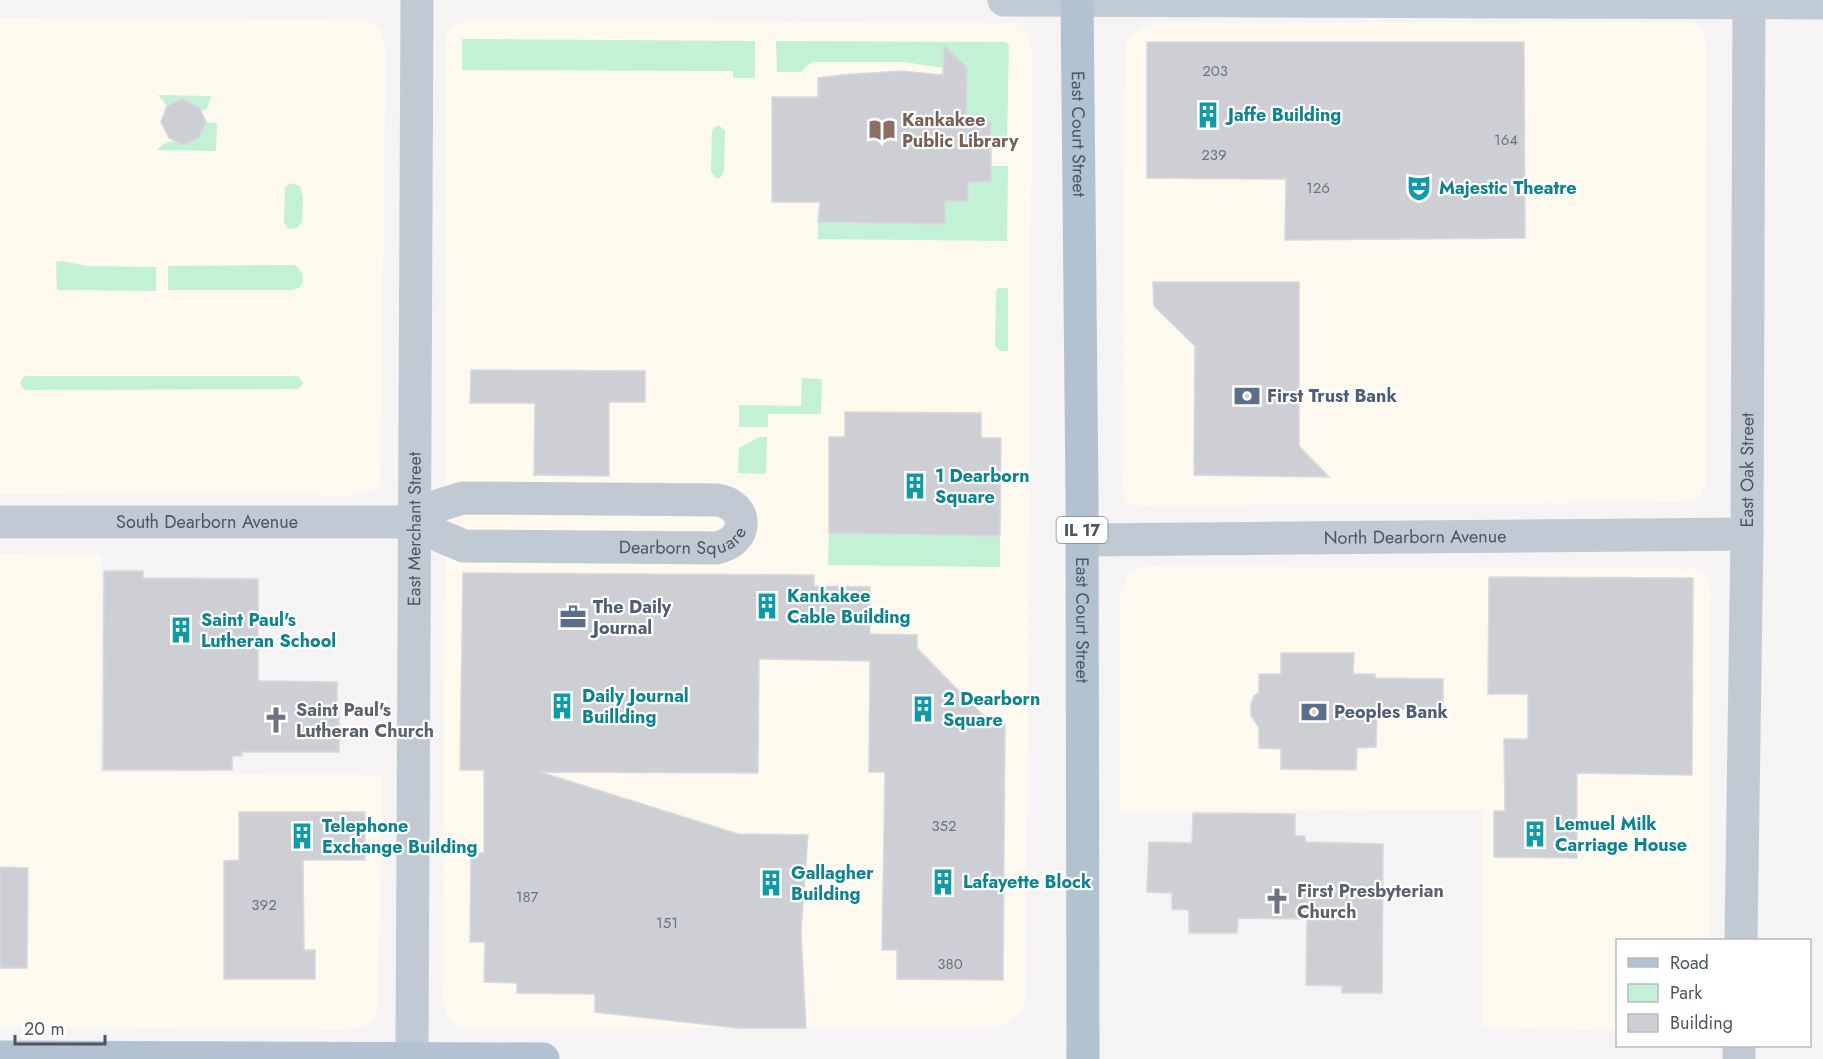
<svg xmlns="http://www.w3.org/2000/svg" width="1823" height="1059" font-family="Jost,sans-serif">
<rect width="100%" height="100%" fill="#f5f3f3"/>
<path fill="#fdf9ef" d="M0,18L365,20L378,27L381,31L386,50L380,482L377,488L350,495L0,494Z
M480,20L1019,23L1026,31L1032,52L1026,1000L1023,1008L1018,1014L1001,1027L462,1028L452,1023L448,1018L443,1001L445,564V44L447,33L452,27L467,21Z
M1685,22L1692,23L1704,32L1707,50L1706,483L1700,497L1684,502L1139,506L1125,501L1123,490L1125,50L1127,41L1143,27L1154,23Z
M0,554L101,555L100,773L382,775L378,1007L374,1017L368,1024L358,1028L346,1030L0,1027Z
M1148,566L1695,569L1703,571L1708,577L1711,587L1709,940H1618L1617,1031L1482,1027L1483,810L1120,811V596L1128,575L1139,568Z"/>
<path fill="#c3f1d5" d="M462,39L755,41V78H733V71L462,70Z
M776,41L1006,42L1009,46L1007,139L992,138L991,121H966V67L944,46L943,68L904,62H814L806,66L801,72H777Z
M158,95L211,96L207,109L201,111L199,107L182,100L167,106Z
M206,122L217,123L216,151L157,150C167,141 170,139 183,145L199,138Z
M718,125L725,130L724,172L720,178H716L711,172L712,130Z
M991,166H1008L1007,241L818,239V222L944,223L945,201H968V182H991Z
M290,183L300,186L303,197L302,222L297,228L288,229L284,223L285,188Z
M62,261L87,266L156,267V291L57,290L56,262Z
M294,265C303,270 306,279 300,287L293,290H168V266Z
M999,288H1008V351H1000L995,346L996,290Z
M27,376H296L299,377L303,383L300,388L297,389L26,390L23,389L20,383L23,377Z
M802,378L822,379L821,414H768V427H739V405L801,406Z
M759,437H767L766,474L738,473L739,448Z
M829,533L1000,536V567L828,565Z"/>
<path fill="#cdcfd5" stroke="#d7d9de" stroke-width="1.5" d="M1147,42H1524L1525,238L1285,240L1286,179L1147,178Z
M944,45L967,67L966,121H991V182H968V201H945V224L818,222L820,202H772V97H818V78L841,75L900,71L943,75Z
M182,99L199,107L206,122L199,138L183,145L169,138L161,122L167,106Z
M1153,282H1299V446L1329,477L1194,475L1195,346L1154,306Z
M471,370L645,371V402H609V476L534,475L535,403H470Z
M845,412L981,413V438H1001L1000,536L829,533V437H845Z
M104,571H143V578L258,579V681L337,682V710H339V752H242V756H232V770H103Z
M463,573L814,575V586L870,587V634L917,635V648L951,683L993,725L1005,724L1003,980L897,979V950H882L885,772H869L870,661L759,659L758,773L540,772L738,834L808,835L801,931L806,1028H738L595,1012V994L517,993V983L484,982L485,942H470L471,853H484V770H460Z
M1489,577L1693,578L1692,775L1577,773V858L1494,857V811H1505L1504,739H1528V694H1488Z
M1281,653H1354L1353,674H1375V678L1443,679V710L1377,709L1376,747L1357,748L1356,770L1281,769V749L1259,748V728L1251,715V704L1254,696L1259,692V674H1281Z
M239,812H365V860H303L304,950H315V979H224V861L239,860Z
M1193,813L1295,814V836H1305V842L1383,844L1382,993H1342V986L1306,985L1307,919L1238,918L1237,933H1189V910L1172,909V893L1147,892L1149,842L1192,843Z
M0,867L28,868L27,968H0Z"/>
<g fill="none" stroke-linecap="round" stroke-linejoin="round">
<g stroke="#c1cad2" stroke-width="33">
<path id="s1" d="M0,522H415L440,536L464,546L716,548C749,542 750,505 717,500L463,498L440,505L415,522"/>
<path id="s2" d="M1082,540L1747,534"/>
<path id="s3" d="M1741,940L1747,534L1749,0"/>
<path id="s4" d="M412,1059L417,0"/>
<path d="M1739,1059V1046"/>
</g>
<path stroke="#c1cbd6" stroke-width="33" d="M1004,0L1823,3"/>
<g stroke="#b3c2d1" stroke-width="33">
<path id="s5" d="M1077,0L1082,492L1083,1059"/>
<path d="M0,1057L543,1059"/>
</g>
</g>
<defs>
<g id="building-bare" transform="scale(2.07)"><path d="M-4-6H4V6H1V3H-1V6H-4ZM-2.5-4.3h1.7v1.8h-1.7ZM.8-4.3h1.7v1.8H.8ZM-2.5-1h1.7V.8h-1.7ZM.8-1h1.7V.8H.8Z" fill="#0f9aa8" stroke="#fff" stroke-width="2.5" paint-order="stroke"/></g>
<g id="library-bare" transform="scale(2.07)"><path d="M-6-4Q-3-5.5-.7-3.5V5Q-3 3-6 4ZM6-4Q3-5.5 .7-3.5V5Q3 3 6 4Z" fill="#8d6e63" stroke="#fff" stroke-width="2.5" paint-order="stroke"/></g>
<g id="theatre-bare" transform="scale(2.07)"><path d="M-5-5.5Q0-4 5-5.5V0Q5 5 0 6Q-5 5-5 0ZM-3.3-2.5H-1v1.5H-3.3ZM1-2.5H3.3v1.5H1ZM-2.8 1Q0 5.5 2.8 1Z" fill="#0f9aa8" stroke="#fff" stroke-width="2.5" paint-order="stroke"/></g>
<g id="bank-bare" transform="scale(2.07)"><path d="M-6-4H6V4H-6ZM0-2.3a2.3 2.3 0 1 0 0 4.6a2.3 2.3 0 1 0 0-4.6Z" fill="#5c6f8a" stroke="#fff" stroke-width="2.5" paint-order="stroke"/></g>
<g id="office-bare" transform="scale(2.07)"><path d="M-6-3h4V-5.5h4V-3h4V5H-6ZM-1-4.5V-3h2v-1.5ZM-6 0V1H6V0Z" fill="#5c6f8a" stroke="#fff" stroke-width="2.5" paint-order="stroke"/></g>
<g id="church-bare" transform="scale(2.07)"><path d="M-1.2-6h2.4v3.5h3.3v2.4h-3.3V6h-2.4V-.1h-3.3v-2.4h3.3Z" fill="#6b7280" stroke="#fff" stroke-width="2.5" paint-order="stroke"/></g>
</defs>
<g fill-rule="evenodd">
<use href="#building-bare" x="1208" y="115"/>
<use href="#library-bare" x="882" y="130"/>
<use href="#theatre-bare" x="1419" y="188"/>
<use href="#bank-bare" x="1247" y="396"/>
<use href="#building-bare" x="915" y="486"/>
<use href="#building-bare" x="767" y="606"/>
<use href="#office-bare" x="573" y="617"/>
<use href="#building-bare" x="181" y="630"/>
<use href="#building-bare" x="562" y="706"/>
<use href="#building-bare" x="923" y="709"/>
<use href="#bank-bare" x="1314" y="712"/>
<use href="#church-bare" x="276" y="720"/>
<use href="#building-bare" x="1535" y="834"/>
<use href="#building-bare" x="302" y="836"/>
<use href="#building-bare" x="943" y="882"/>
<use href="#building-bare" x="771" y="883"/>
<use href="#church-bare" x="1277" y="901"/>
</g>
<g text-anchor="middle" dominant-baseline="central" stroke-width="4.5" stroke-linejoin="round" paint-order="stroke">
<g font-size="15" fill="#6b747e">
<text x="1215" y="71">203</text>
<text x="1506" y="140">164</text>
<text x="1214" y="155">239</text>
<text x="1318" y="188">126</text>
<text x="944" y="826">352</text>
<text x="527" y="897">187</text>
<text x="264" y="905">392</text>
<text x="667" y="923">151</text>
<text x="950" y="964">380</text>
</g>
<rect fill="#fff" stroke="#808990" stroke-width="1.5" x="1056.5" y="517" width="51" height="26" rx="4.5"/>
<g font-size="16" font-weight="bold" fill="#4a5661">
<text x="1082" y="530">IL 17</text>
</g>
<g font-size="18" font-weight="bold" fill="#0d838f" stroke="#fff" text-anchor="start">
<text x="1228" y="115">Jaffe Building</text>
<text x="1439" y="188">Majestic Theatre</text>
<text x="935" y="476">1 Dearborn<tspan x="935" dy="21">Square</tspan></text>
<text x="787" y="596">Kankakee<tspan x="787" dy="21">Cable Building</tspan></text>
<text x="201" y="620">Saint Paul's<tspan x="201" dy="21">Lutheran School</tspan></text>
<text x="582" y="696">Daily Journal<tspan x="582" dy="21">Buillding</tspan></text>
<text x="943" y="699">2 Dearborn<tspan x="943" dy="21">Square</tspan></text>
<text x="1555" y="824">Lemuel Milk<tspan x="1555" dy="21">Carriage House</tspan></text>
<text x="322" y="826">Telephone<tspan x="322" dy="21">Exchange Building</tspan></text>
<text x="791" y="873">Gallagher<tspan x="791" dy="21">Building</tspan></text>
<text x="963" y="882">Lafayette Block</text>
</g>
<g font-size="18" font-weight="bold" fill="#785e54" stroke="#fff" text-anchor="start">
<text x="902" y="120">Kankakee<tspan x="902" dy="21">Public Library</tspan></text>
</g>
<g font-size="18" fill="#4a5661" stroke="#fff">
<text stroke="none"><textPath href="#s5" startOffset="134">East Court Street</textPath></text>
<text stroke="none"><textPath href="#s3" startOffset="470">East Oak Street</textPath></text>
<text stroke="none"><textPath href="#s1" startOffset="207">South Dearborn Avenue</textPath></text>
<text stroke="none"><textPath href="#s4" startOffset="530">East Merchant Street</textPath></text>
<text stroke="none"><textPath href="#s1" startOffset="690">Dearborn Square</textPath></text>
<text stroke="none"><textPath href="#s2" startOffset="333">North Dearborn Avenue</textPath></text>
<text stroke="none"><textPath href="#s5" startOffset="620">East Court Street</textPath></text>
</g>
<g font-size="18" font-weight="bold" fill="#4e5e75" stroke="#fff" text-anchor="start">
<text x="1267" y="396">First Trust Bank</text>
<text x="593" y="607">The Daily<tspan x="593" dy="21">Journal</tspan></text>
<text x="1334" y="712">Peoples Bank</text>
</g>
<g font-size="18" font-weight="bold" fill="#5b616d" stroke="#fff" text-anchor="start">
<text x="296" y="710">Saint Paul's<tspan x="296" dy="21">Lutheran Church</tspan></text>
<text x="1297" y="891">First Presbyterian<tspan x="1297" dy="21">Church</tspan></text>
</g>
</g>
<rect x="1616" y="939" width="195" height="108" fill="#ffffff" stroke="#b7bbc0" stroke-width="1.5"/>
<rect x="1628" y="958" width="30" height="9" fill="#b3c2d1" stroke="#b7bbc0" stroke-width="1.5"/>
<text x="1670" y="969" font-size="18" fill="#4a5661">Road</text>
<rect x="1628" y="984" width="30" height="18" fill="#c3f1d5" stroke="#b7bbc0" stroke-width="1.5"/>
<text x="1670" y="999" font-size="18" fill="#4a5661">Park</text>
<rect x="1628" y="1014" width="30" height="18" fill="#cdcfd5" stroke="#b7bbc0" stroke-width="1.5"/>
<text x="1670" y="1029" font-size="18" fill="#4a5661">Building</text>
<path d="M15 1035v9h90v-9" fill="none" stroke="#4a5661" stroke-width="3"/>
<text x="24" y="1035" font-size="18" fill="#4a5661" stroke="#ffffff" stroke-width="4.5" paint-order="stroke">20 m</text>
</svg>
